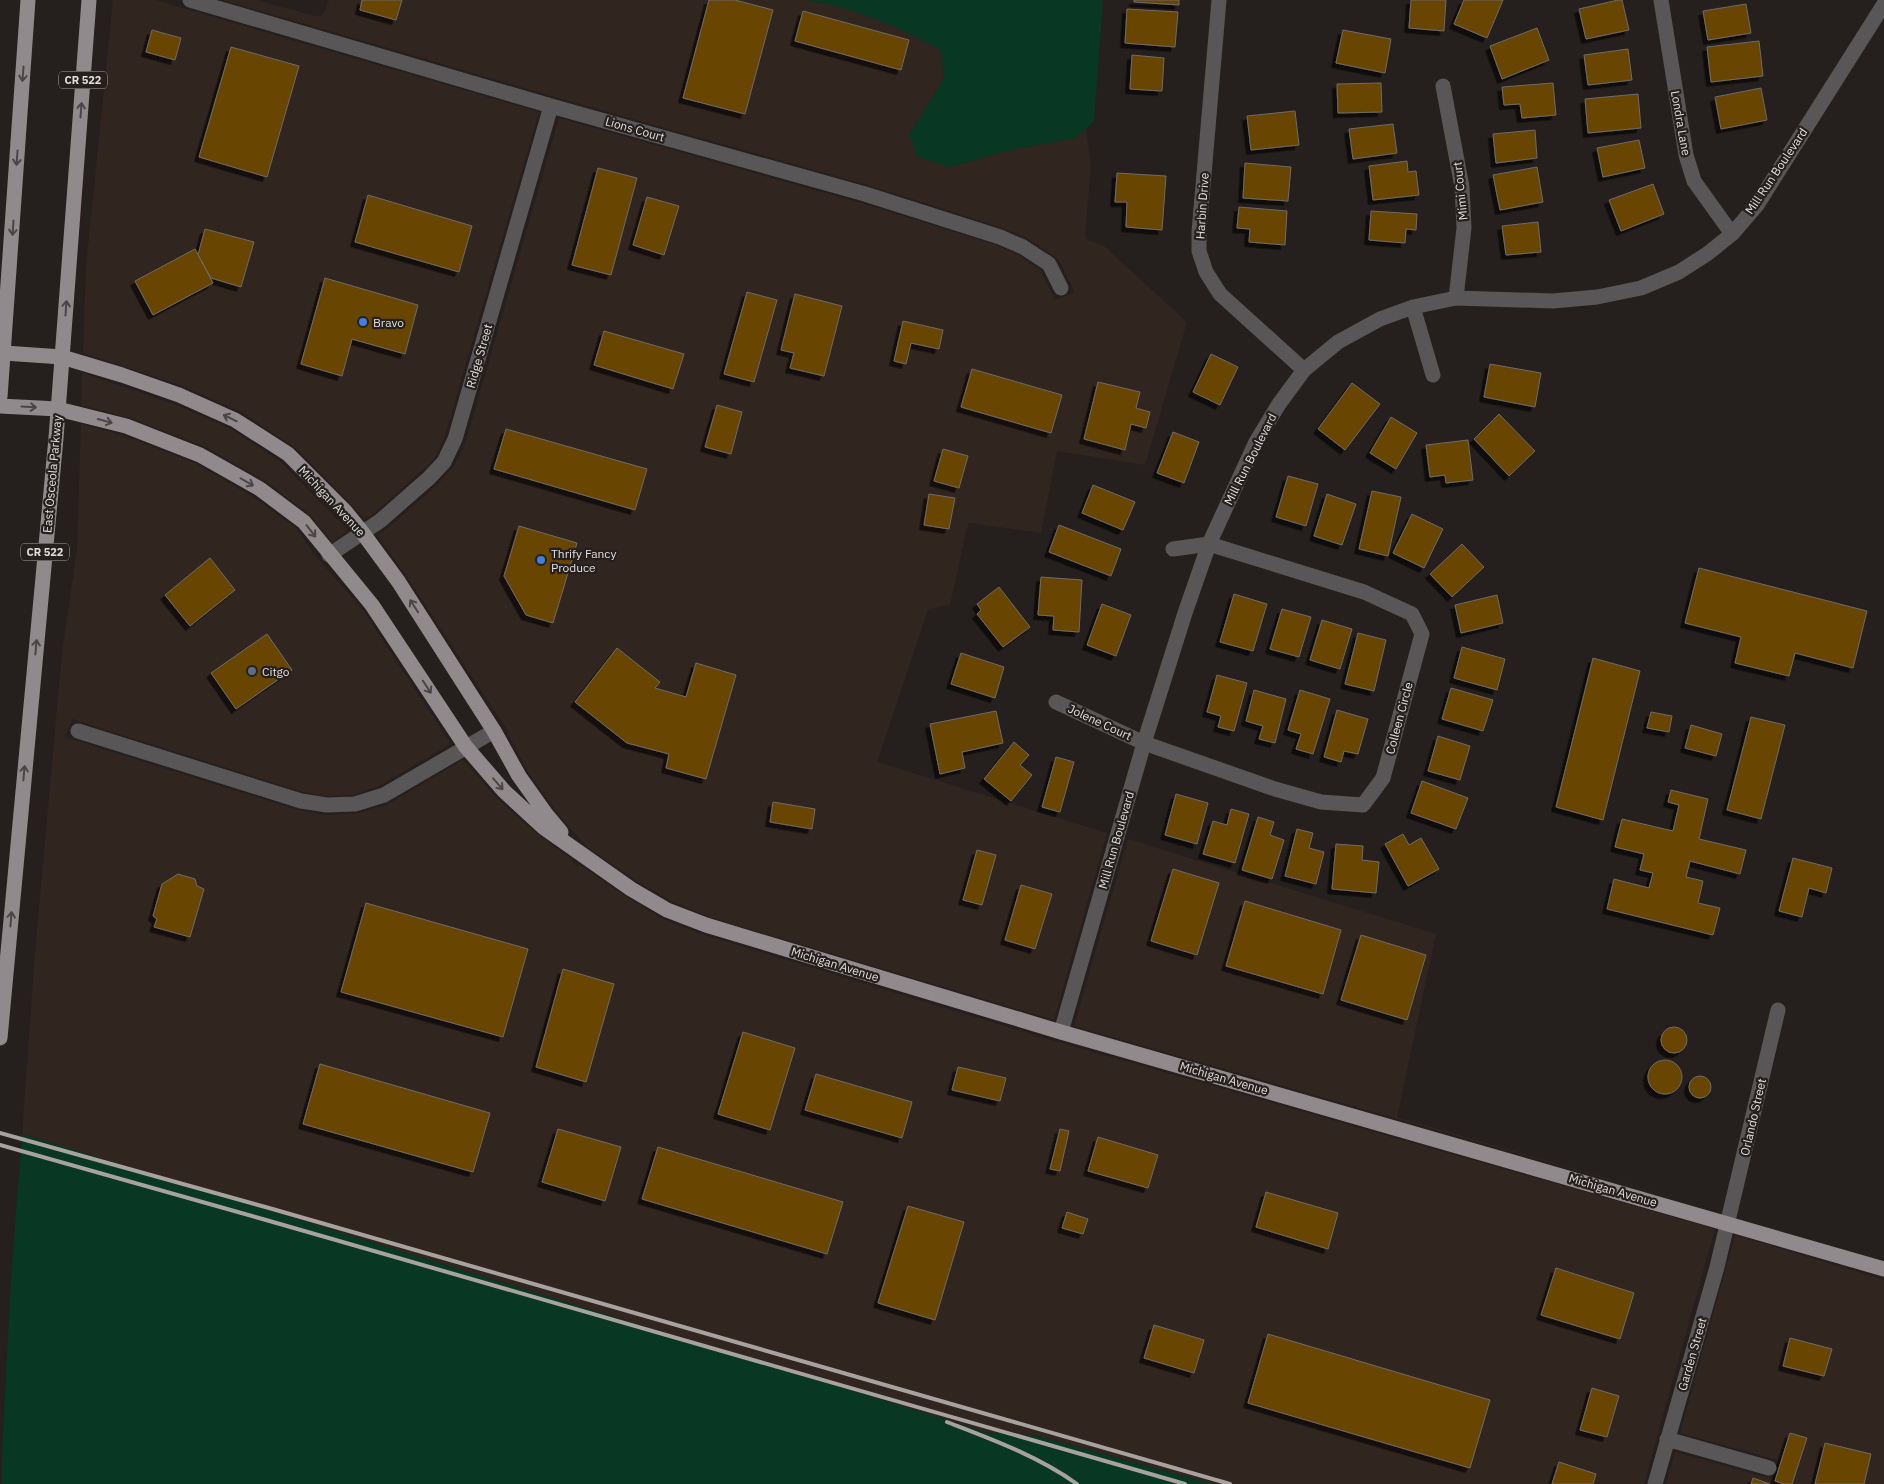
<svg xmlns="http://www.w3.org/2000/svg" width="1884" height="1484" font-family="'IBM Plex Sans',sans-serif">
<defs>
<filter id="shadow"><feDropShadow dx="-4.5" dy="4.5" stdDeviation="0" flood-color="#0009"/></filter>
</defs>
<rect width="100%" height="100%" fill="#25201e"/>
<path fill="#312520" d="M113,0H155L539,112L445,436L435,457L428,465L373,514L365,519L296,448L241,412L183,386L83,353L86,266Z
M223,0H257L314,16H320L324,13L329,0H807L848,9L900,29L941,50L944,79L909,135L949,167L1011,150L1076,138L1086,129L1091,166L1085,234L1087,240L1104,246L1187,322L1145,465L1057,451L1041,533L969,523L966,531L950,605L928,609L877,762L1107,833L1054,1020L709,917L672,901L637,881L586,846L559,815L528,772L508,734L509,733L407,577L377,535L388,528L437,485L453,467L460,455L466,441L559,118L861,203L996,245L1018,255L1040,270L1055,300L1075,293L1059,260L1029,239L1003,228L868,185L555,97Z
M82,373L174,404L229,428L280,461L348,530L332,542L310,515L267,482L206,447L130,418L81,405Z
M81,424L122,435L195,463L253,497L296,528L314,554L363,610L451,744L379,786L353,795L327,796L303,792L72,719L65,737L297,810L327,815L359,813L388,804L463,760L497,798L536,833L571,859L576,866L580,865L625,896L661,918L701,934L1048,1039L1715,1229L1644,1484H1213L1037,1436L989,1433L22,1134L35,952L62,653L77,550Z
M1128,839L1436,934L1397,1117L1719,1211L1074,1026Z
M1735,1235L1884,1280V1484H1666L1675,1452L1776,1480L1781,1461L1680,1433Z"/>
<path fill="#083824" d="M807,0H1103L1094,121L1076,138L1011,150L949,167L918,157L909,135L944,79L941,50L900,29L848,9Z
M22,1134L989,1433L1037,1436L1213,1484H2V1455L11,1279Z"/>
<path fill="#684503" stroke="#6f6b66" filter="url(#shadow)" d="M362,0H402L396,20L360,10Z
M709,0H735L773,10L745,114L683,98Z
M1134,0H1179V5L1134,2Z
M1411,0H1446L1444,31L1409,28Z
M1464,0H1503L1487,38L1454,24Z
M1618,0H1622L1629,30L1586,39L1579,9Z
M1746,4L1751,33L1708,40L1703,11Z
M1127,9L1178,12L1175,47L1125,43Z
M803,11L909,40L901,70L795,41Z
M1537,28L1549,60L1502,79L1490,46Z
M152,30L181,38L175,60L146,52Z
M1343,30L1391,39L1385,73L1336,63Z
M1759,41L1763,76L1711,82L1707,47Z
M231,47L299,66L267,177L199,157Z
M1628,49L1632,80L1588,85L1584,55Z
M1132,55L1164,58L1162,91L1130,89Z
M1381,83L1382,112L1338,113L1337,84Z
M1553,83L1556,115L1522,118L1520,104L1504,105L1502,87Z
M1761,88L1767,120L1721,129L1715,97Z
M1638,94L1641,128L1588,133L1585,99Z
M1295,111L1299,145L1251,150L1247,116Z
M1393,124L1397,153L1353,159L1349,129Z
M1535,130L1537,158L1496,163L1493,134Z
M1639,140L1645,168L1603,177L1597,148Z
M1407,161L1408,172L1416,171L1419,195L1373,200L1369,166Z
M1245,163L1291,167L1288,201L1243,198Z
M1537,167L1543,202L1500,210L1493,175Z
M598,168L637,178L611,275L572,265Z
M1117,173L1166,176L1162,230L1126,227L1127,202H1115Z
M1653,184L1664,214L1621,231L1609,200Z
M368,195L472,226L459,272L355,242Z
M647,197L679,206L664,255L633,245Z
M1239,207L1287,211L1285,245L1249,242L1250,229L1237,228Z
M1371,211L1417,214L1416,230L1406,229L1405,243L1369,240Z
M1538,222L1541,252L1506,255L1502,226Z
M205,229L254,242L241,287L211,278L198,255Z
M195,249L213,283L153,315L135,281Z
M325,278L418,305L405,354L352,339L342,376L301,364Z
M747,292L777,300L754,382L724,374Z
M795,294L842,306L824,376L790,368L794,353L781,350Z
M903,321L943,330L939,349L911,343L906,364L894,361Z
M604,331L684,354L673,389L594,365Z
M1211,354L1238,367L1220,405L1193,392Z
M1490,364L1541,373L1535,407L1484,397Z
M972,369L1062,395L1051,433L961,407Z
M1098,382L1140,392L1136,408L1150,412L1146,428L1131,424L1125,450L1084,439Z
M1352,383L1380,404L1345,450L1318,429Z
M717,405L742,412L731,454L705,447Z
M1499,414L1535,451L1509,476L1474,439Z
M1391,417L1417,433L1396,469L1370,453Z
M506,429L647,469L635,510L494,469Z
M1173,432L1199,442L1184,483L1157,473Z
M1468,440L1473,480L1446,483L1445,475L1430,477L1426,445Z
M943,449L968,456L959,488L934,481Z
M1288,476L1318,484L1306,526L1276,517Z
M1093,485L1135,502L1123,530L1082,513Z
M1372,491L1401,497L1388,556L1359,549Z
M929,494L955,498L949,529L924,525Z
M1327,494L1356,504L1342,545L1314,536Z
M1412,514L1443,529L1424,568L1393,553Z
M1059,525L1121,549L1111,576L1049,552Z
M519,526L577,543L553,623L526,615L504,576Z
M1462,544L1484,567L1452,597L1430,574Z
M210,558L235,590L190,626L165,595Z
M1699,568L1867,611L1853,668L1795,653L1789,676L1735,663L1741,637L1685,623Z
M1041,577L1082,580L1079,632L1053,630L1054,616L1038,615Z
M999,587L1030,627L1003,647L977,614L981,610L977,604Z
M1234,594L1267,604L1253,651L1220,642Z
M1497,595L1503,623L1461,633L1455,605Z
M1102,604L1131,615L1116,656L1087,645Z
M1282,609L1311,617L1299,657L1270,649Z
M1322,620L1352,629L1340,669L1310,660Z
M1358,633L1386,640L1374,691L1345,684Z
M267,634L292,670L236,709L211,673Z
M1462,647L1505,659L1497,690L1454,678Z
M617,648L660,682L655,688L686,697L696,663L736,675L706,779L666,768L669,754L627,743L575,702Z
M961,653L1004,667L995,698L951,684Z
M1593,658L1640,671L1603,820L1556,807Z
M1217,675L1247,683L1234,731L1218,727L1221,716L1207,712Z
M1451,688L1493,700L1483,731L1442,719Z
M1254,690L1286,699L1275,743L1259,739L1263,726L1246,721Z
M1300,690L1330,699L1313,754L1296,749L1301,734L1288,730Z
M1337,710L1368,719L1358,754L1344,751L1341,762L1324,757Z
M996,711L1003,743L962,752L965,768L940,774L930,724Z
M1651,712L1672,716L1669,732L1647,728Z
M1751,717L1785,725L1761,819L1727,810Z
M1691,725L1722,734L1716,756L1685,748Z
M1438,736L1470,746L1460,780L1428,771Z
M1014,742L1029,755L1020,765L1032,775L1011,801L984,779Z
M1056,757L1074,762L1060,812L1042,807Z
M1422,781L1468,798L1456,829L1411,813Z
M1671,790L1708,799L1699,839L1746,850L1740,874L1690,861L1686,877L1703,881L1698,903L1720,908L1713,935L1607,909L1614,879L1649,888L1653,873L1640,870L1644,854L1615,847L1622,819L1673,831L1679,805L1668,802Z
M1176,794L1208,803L1197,844L1165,835Z
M773,802L815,809L812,829L770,822Z
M1231,809L1249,814L1235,863L1203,854L1213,821L1227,825Z
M1258,817L1274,822L1270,835L1284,840L1272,879L1242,870Z
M1297,829L1313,833L1309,848L1324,852L1316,884L1285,876Z
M1403,834L1409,845L1421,838L1439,869L1408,886L1385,844Z
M1336,844L1363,846L1362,860L1379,862L1376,893L1332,889Z
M977,850L996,855L982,905L963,900Z
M1793,858L1832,868L1826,893L1809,888L1802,917L1779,911Z
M1173,869L1219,883L1197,955L1151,941Z
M178,874L195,879L197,886L204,889L190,937L154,927L157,919L153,916L162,884Z
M1021,885L1052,894L1035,949L1005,940Z
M1245,901L1341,930L1323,994L1226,966Z
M366,903L528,949L503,1037L341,992Z
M1361,935L1426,955L1407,1020L1341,1000Z
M563,969L614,984L586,1082L536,1067Z
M1661 1040a13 13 0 1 1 26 0a13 13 0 1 1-26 0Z
M743,1032L795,1048L770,1130L718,1114Z
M1648 1077a17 17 0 1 1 34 0a17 17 0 1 1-34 0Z
M320,1064L490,1113L473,1172L303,1124Z
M958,1067L1006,1078L1000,1101L952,1090Z
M816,1074L912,1102L902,1138L805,1110Z
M1689 1087a11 11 0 1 1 22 0a11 11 0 1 1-22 0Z
M558,1129L621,1147L605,1201L542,1182Z
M1060,1129L1069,1131L1060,1171L1050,1169Z
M1098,1137L1158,1155L1148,1188L1088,1171Z
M658,1147L843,1202L827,1254L642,1199Z
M1266,1192L1338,1213L1328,1249L1256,1227Z
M908,1206L964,1222L935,1320L878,1303Z
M1067,1212L1088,1219L1083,1234L1062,1228Z
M1556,1268L1634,1293L1620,1339L1541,1315Z
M1154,1325L1204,1340L1194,1373L1144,1358Z
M1268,1334L1490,1400L1470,1468L1248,1403Z
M1790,1338L1832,1349L1824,1376L1783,1366Z
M1592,1388L1619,1396L1607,1437L1580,1430Z
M1790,1433L1807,1438L1792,1484H1784L1775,1481Z
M1825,1443L1871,1454L1864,1484H1815Z
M1559,1462L1596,1474L1593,1484H1552Z
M1753,1478L1770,1484H1751Z"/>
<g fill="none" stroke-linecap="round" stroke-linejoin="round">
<path stroke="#595657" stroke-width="15" d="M190,0L551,106L865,194L1000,237L1023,247L1049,264L1061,288
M1219,0L1199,232V251L1206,272L1220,294L1304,370
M1661,0L1686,155L1694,181L1732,234
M1443,86L1462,187L1464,228L1456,298
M1413,307L1433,375
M329,555L380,521L429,478L444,462L455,439L551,106
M1056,702L1144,743L1275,789L1321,802L1363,805L1383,778L1422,634L1412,614L1364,592L1209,544L1173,549
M78,731L301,801L327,805L355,804L384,795L494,731
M1061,1032L1144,743L1185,613L1209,544L1256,442L1279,404L1304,370L1338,342L1380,319L1413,307L1456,298L1553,301L1597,297L1641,288L1679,272L1707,254L1732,234L1757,205L1884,4
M1667,1439L1769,1468
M1655,1484L1717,1267L1778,1010"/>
<path stroke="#918a8c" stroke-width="15" d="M4,353L62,357L122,375L179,395L235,420L288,454L345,511L362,532L398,581L494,731L519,776L546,814L561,832
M0,397L28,0
M0,406L58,409L126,426L200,455L260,489L304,522L372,605L466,747L504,791L543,827L631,889L667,910L706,925L1061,1032L1884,1269
M0,1038L56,438L89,0"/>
<path stroke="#a7a2a0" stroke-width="4" d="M0,1133L269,1208L1230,1484
M0,1145L266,1220L1185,1484
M947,1422C991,1439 1038,1456 1077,1484"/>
</g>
<defs><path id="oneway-shaft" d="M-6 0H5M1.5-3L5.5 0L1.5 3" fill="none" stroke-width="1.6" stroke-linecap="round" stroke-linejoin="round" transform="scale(1.25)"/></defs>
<g stroke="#4b4544">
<use href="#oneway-shaft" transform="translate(23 74) rotate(94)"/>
<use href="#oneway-shaft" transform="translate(81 110) rotate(-86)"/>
<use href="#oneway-shaft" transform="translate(17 158) rotate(94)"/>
<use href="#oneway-shaft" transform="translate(13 228) rotate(94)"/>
<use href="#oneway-shaft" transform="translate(66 308) rotate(-86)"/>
<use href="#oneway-shaft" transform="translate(29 407) rotate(3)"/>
<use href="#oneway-shaft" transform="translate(230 418) rotate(-154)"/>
<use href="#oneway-shaft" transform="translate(105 421) rotate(15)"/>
<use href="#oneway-shaft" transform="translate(247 482) rotate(30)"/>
<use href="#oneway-shaft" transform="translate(311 531) rotate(52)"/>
<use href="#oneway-shaft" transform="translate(414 606) rotate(-123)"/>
<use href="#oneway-shaft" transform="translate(36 647) rotate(-85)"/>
<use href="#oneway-shaft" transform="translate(427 687) rotate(57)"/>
<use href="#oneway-shaft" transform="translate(24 773) rotate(-85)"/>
<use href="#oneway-shaft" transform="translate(498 784) rotate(49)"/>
<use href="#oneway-shaft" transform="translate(11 919) rotate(-85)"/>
</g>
<g fill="#3f7fe0" stroke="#25201e" stroke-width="2">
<circle cx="363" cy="322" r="5"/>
<circle cx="541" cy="560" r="5"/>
</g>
<circle fill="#5c6f8a" stroke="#25201e" stroke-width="2" cx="252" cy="671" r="5"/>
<g text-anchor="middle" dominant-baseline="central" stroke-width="4.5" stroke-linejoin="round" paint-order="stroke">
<g fill="#25201e" stroke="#a9a4a2" stroke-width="1">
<rect x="59" y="71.5" width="48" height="17" rx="4"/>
<rect x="21" y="543.5" width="48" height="17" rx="4"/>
</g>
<g font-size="11" font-weight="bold" fill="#e1dddb">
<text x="83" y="80">CR 522</text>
<text x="45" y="552">CR 522</text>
</g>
<g font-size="12" fill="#e1dddb" stroke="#25201e">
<text transform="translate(1681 123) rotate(80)">Londra Lane</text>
<text transform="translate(635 129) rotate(16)">Lions Court</text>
<text transform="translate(1776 171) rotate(-56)">Mill Run Boulevard</text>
<text transform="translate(1460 191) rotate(-96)">Mimi Court</text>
<text transform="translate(1202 206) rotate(-86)">Harbin Drive</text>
<text transform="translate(479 356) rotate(-74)">Ridge Street</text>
<text transform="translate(1250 459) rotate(-63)">Mill Run Boulevard</text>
<text transform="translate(52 474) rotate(-85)">East Osceola Parkway</text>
<text transform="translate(332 501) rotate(47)">Michigan Avenue</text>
<text transform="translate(1399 718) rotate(-75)">Colleen Circle</text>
<text transform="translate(1100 722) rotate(25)">Jolene Court</text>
<text transform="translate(1116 840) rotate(-74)">Mill Run Boulevard</text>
<text transform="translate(835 964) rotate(17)">Michigan Avenue</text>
<text transform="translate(1224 1078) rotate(16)">Michigan Avenue</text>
<text transform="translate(1753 1117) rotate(-77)">Orlando Street</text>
<text transform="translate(1613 1190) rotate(16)">Michigan Avenue</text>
<text transform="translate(1692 1354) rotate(-74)">Garden Street</text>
</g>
<g font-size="12" fill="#e1dddb" stroke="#25201e" text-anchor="start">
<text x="373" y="322">Bravo</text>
<text x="551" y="553">Thrify Fancy<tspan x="551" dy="14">Produce</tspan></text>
<text x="262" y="671">Citgo</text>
</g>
</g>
</svg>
